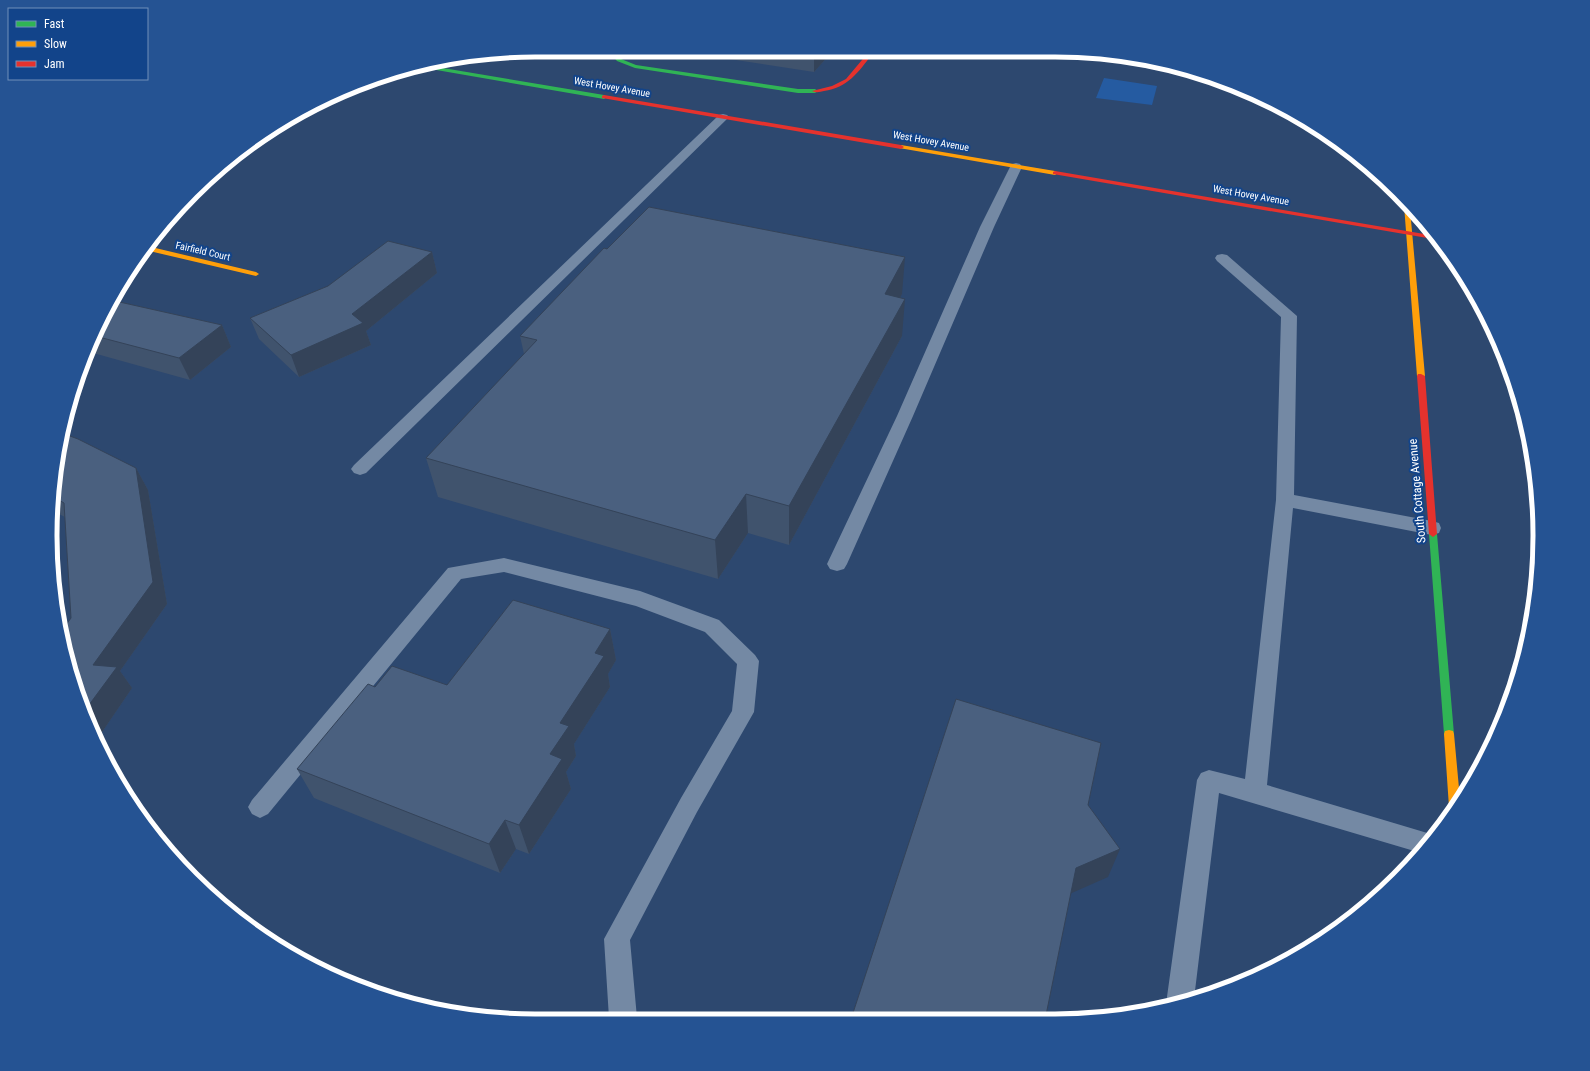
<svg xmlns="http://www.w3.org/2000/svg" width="1590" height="1071" font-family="'Roboto Condensed',sans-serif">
<rect width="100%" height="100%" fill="#2d486f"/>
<path fill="#255ba1" d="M1104,78L1157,86L1152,105L1096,98Z"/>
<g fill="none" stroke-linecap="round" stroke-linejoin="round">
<path fill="#7489a4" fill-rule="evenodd" d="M1083,54C1123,54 1173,64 1210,78L1206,79L1088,57Z
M723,114L727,115L729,117L727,119L366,473L360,475L354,473L351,469L354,465L719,115Z
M1016,163L1020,164L1022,167L994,227L913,416L847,564L844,569L837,571L830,569L827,564L897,416L980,227L1010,167L1012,164Z
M1222,254L1227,255L1297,316L1294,495L1432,521L1439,523L1441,528L1439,533L1432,535L1293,508L1267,785L1434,835L1421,853L1219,793L1194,999L1180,1005L1167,1007L1166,1004L1197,780L1201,773L1209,770L1245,779L1276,500L1281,317L1217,261L1215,258L1217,255Z
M504,558L640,591L719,620L755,655L759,661L754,712L697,812L630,940L637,1018H609L604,939L681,798L732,711L737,664L705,632L636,606L504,572L461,579L268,814L260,818L252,814L248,807L252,800L448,568Z"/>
<path fill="#30b455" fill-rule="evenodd" d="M611,54H616L621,59L636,65L798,89H815L818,91L815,93H798L635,68L617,61Z
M425,65L604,95L607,97L604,99L419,67Z
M1433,531L1437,534L1454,734L1453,737L1449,738L1445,737L1444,734L1429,534Z"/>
<path fill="#ff9f0a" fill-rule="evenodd" d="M901,145L1055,171L1058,173L1055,175L899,148V146Z
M1406,203L1410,209L1425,376L1421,378L1417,376L1404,205Z
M147,246L256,272L259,274L256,276L145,250Z
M1449,730L1453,731L1454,734L1460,799L1452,811L1449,807L1444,734L1445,731Z"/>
<path fill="#e5322d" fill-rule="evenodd" d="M867,54H872C859,72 847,88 824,91C820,92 816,93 812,91L832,86L846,79Z
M604,95L901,145L904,147L901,149L602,98V96Z
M1055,171L1436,236L1439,240L1053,174V172Z
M1418,374H1421L1425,376L1437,534L1433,537L1429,534L1417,376Z"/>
</g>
<path fill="#40536d" d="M696,54H830L814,72Z
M432,252L437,273L366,331L371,345L299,377L259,339L250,318Z
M902,294L900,297L902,336L789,545L748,533L718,579L438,497L426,458L524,354L520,336Z
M115,301L222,325L231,347L190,380L86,351Z
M59,441L136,468L148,490L167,604L120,671L132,688L98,738L66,661L71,618L65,517L51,510V504Z
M610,629L616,660L608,674L610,687L574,744L576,756L566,772L571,789L529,854L516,849L500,873L314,798L297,769L375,687L447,685Z"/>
<path fill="#344359" d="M814,54H830L814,72Z
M432,252L437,273L366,331L371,345L299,377L291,355L352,314Z
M905,257L902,294L883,331L885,294Z
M905,299L902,336L789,545V506Z
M222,325L231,347L190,380L179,358Z
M136,468L148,490L167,604L120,671L132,688L98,738L86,709L93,665Z
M746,494L748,533L718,579L715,540Z
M610,629L616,660L608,674L610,687L574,744L576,756L566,772L571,789L529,854L519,825L560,723L595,653Z
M505,820L516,849L500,873L489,844Z
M1120,849L1108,877L1065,896L1076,868Z"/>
<path fill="#4a607f" stroke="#344359" d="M649,207L905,257L885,294L905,299L789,506L746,494L715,540L426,458L537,340L520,336L604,248L607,249Z
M388,241L432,252L352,314L363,323L291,355L250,318L328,286Z
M115,301L222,325L179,358L95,336Z
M62,433L78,439L136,468L153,582L93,665L117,667L86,709L66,661L61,632L71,618L64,503L52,496L59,441Z
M513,600L610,629L595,653L604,656L560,723L569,726L550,754L562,759L519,825L505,820L489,844L297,769L368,684L375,687L392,666L447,685Z
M956,699L1101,743L1088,805L1120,849L1076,868L1045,1020L851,1019Z"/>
<g text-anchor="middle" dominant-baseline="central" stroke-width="4" stroke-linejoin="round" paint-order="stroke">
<g font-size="10" fill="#fff" stroke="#12448a">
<text transform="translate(612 87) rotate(10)">West Hovey Avenue</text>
<text transform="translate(931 141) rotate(10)">West Hovey Avenue</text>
<text transform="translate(1251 195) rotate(10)">West Hovey Avenue</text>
<text transform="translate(203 251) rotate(13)">Fairfield Court</text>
</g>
<g font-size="12" fill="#fff" stroke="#12448a">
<text transform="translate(1417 491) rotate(-95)">South Cottage Avenue</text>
</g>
</g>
<path d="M0 0H1590V1071H0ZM535 57H1055A478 478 0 0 1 1533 535V536A478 478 0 0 1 1055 1014H535A478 478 0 0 1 57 536V535A478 478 0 0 1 535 57Z" fill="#255393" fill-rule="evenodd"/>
<path fill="none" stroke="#fff" stroke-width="5" d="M535 57H1055A478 478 0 0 1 1533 535V536A478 478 0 0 1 1055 1014H535A478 478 0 0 1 57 536V535A478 478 0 0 1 535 57Z"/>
<rect x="8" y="8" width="140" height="72" fill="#12448a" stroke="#718fb9"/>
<rect x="16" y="21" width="20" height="6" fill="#30b455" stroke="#718fb9"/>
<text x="44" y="28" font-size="12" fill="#ffffff">Fast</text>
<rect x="16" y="41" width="20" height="6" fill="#ff9f0a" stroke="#718fb9"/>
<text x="44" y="48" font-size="12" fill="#ffffff">Slow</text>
<rect x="16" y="61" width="20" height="6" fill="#e5322d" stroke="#718fb9"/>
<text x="44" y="68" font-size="12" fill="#ffffff">Jam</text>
</svg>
